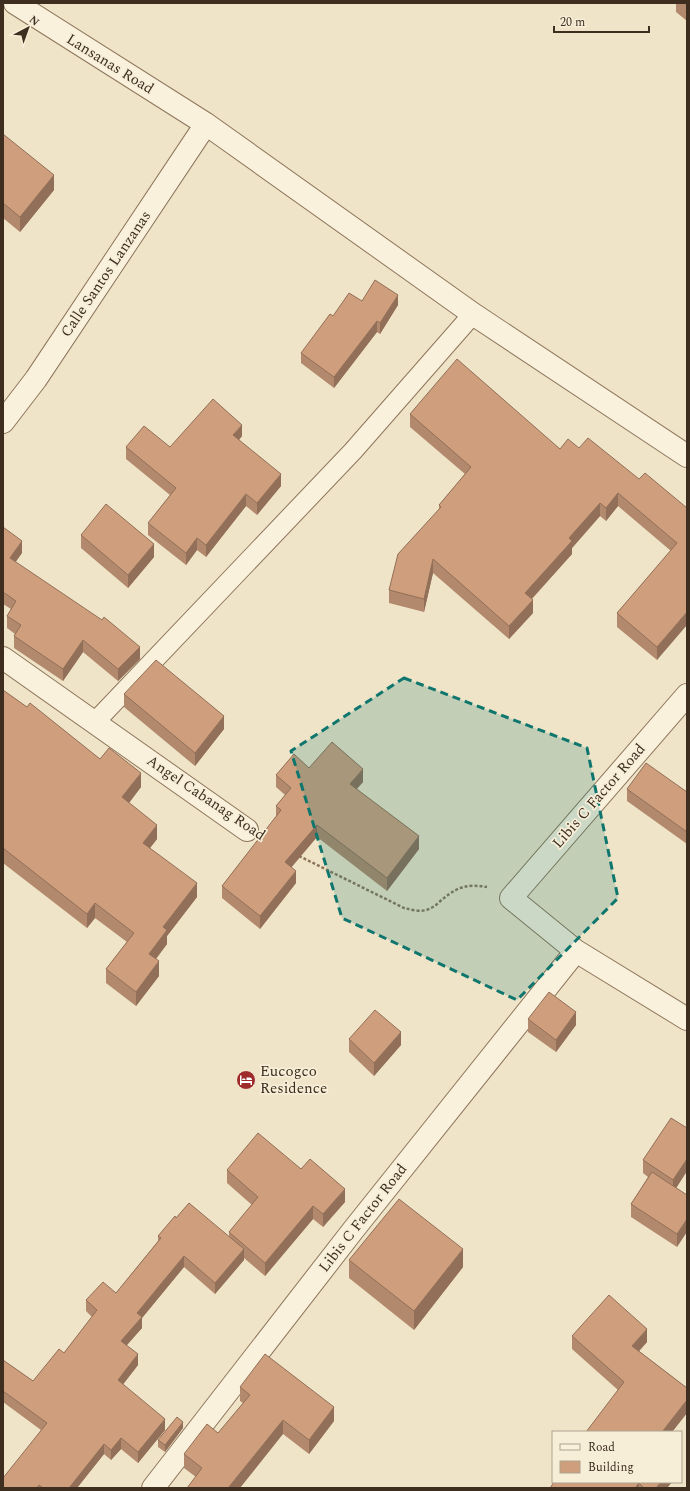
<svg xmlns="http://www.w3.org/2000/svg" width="690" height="1491" font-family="Spectral,serif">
<rect width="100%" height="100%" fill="#f0e4c8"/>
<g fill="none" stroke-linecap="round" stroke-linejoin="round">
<g stroke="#8d765c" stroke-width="21">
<path id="service" d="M95,722L353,451L473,314"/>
</g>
<g stroke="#8d765c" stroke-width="24">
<path id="minor" d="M15,3L206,124L473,314L687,456
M3,422L36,379L206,124
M3,658L247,830
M687,695L511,898L576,951L687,1019
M153,1488L354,1229L576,951"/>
</g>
<path stroke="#8d765c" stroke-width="2.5" stroke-dasharray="3 2" stroke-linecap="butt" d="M299,856L404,908C412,910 423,913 431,908C436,906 440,901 444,898C459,886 468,884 487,887"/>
<use href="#service" stroke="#faf1dc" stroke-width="19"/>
<use href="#minor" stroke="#faf1dc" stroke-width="22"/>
</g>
<path fill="#b2896c" d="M676,3H687V21L676,12Z
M3,134L54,190L20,232L3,218Z
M362,301L398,305L380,334L377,332L334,388L301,363V353L333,316Z
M410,414L560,449L579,448L639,479L687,508L657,660L617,627V613L671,551L618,506L606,521L600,516L572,548V554L532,599L533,613L509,639L433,573L424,612L389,603V590L439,509V505L465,474L410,427Z
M242,436L239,440L281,486L257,515L246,506L206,557L197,550L186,565L148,535V523L170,495L126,459V447H170Z
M3,527L22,553L15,562L140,659L118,681L83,652L63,681L14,648V636L15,634L7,628V616L11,609L3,604Z
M81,535L154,557L128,588L81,548Z
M3,690L100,759L141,787L129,803L157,839L150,848L197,897L167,936V944L156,959L159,976L136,1006L106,983V969L127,942L95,918L87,928L3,863Z
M124,694L224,729L195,766L124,707Z
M309,768L363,782L356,789L419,849L387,891L317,837L291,867L296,883L260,929L222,898V886L276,817V806L285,795L276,787V775Z
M627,789L687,792V844L627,801Z
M528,1019L576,1025L556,1052L528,1032Z
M349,1039L401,1045L374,1076L349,1052Z
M687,1128V1171L676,1188L687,1195L677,1247L631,1217V1204L648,1177L643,1173V1160Z
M301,1169L345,1202L323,1227L313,1219L265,1276L244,1258V1260L215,1294L184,1267L142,1318V1328L126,1345L138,1365L123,1384L165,1430L138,1463L121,1449L111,1460L104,1454L77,1488H3L41,1430L3,1402V1360L33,1381L64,1353L92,1317L86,1311V1300L116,1293L158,1241V1236L176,1218L229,1237V1232L252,1205L227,1183V1170Z
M349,1260L463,1267L414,1330L349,1278Z
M572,1336L647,1342L639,1351L687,1388V1413L672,1432L618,1390L572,1349Z
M240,1387L334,1421L309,1454L283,1434L196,1477L184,1468V1454L218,1433L243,1403L240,1401Z
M183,1428L165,1452L158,1447V1440Z
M672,1482L667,1488H550Z"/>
<path fill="#916f58" d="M54,175V190L20,232V217Z
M398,295V305L380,334V323Z
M377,321V332L334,388V377Z
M242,425V436L233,447V435Z
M281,474V486L257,515V503Z
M618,493V506L606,521V508Z
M246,494V506L206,557V545Z
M600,503V516L572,548V554L525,606V593L569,538Z
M197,538V550L186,565V553Z
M22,541V553L10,570V558Z
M154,544V557L128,588V575Z
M433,559V573L424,612V599Z
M533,600V613L509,639V626Z
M687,612V625L657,660V647Z
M83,640V652L63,681V669Z
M140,647V659L118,681V669Z
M224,716V729L195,766V753Z
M363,769V782L350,797V784Z
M141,773V787L122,812V797Z
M157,825V839L143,857V843Z
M317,825V837L285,875V862Z
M419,836V849L387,891V878Z
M296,871V883L260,929V916Z
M197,883V897L167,936V944L149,968V954L163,927Z
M95,903V918L87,928V914Z
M159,961V976L136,1006V992Z
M576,1012V1025L556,1052V1040Z
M401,1032V1045L374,1076V1063Z
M687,1159V1171L673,1193V1180Z
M345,1189V1202L323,1227V1214Z
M313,1206V1219L265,1276V1263Z
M687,1219V1232L677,1247V1234Z
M244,1249V1260L215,1294V1283Z
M463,1249V1267L414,1330V1311Z
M184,1256V1267L142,1318V1328L121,1352V1341L137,1313Z
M647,1329V1342L632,1359V1346Z
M138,1354V1365L118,1391V1380Z
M687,1400V1413L672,1432H662Z
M334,1407V1421L309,1454V1440Z
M165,1419V1430L138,1463V1452Z
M283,1420V1434L240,1488H228Z
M183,1422V1428L165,1452V1445Z
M121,1438V1449L111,1460V1450Z
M104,1444V1454L77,1488H69Z
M661,1482H672L667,1488H656Z
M639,1483V1488H635Z"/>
<path fill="#cf9f7d" stroke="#916f58" d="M3,134L54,175L20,217L3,203Z
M375,280L398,295L380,323L377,321L334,377L301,353L330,314L333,316L349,293L362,301Z
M457,359L560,449L568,439L579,448L588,438L639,479L645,473L687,508V612L657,647L617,613L677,543L618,493L606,508L600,503L569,538L572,541L525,593L533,600L509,626L433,559L424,599L389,590L398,554L441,507L439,505L471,467L410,414Z
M213,399L242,425L233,435L281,474L257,503L246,494L206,545L197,538L186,553L148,523L176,488L126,447L144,426L170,447Z
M106,504L154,544L128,575L81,535Z
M3,527L22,541L10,558L102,620L104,617L140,647L118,669L83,640L63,669L14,636L21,625L7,616L16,601L3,592Z
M156,660L224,716L195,753L124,694Z
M3,690L27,707L30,703L100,759L109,748L141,773L122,797L157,825L143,843L197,883L163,927L167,930L149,954L159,961L136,992L106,969L134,933L95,903L87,914L3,848Z
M332,742L363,769L350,784L419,836L387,878L317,825L285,862L296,871L260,916L222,886L281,810L276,806L291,788L276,775L294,754L309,768Z
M646,763L687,792V832L627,789Z
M549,992L576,1012L556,1040L528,1019Z
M375,1010L401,1032L374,1063L349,1039Z
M671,1118L687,1128V1159L673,1180L643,1160Z
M258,1133L301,1169L310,1159L345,1189L323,1214L313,1206L265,1263L229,1232L258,1197L227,1170Z
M652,1172L687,1195V1219L677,1234L631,1204Z
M399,1199L463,1249L414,1311L349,1260Z
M189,1203L244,1249L215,1283L184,1256L137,1313L142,1317L121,1341L138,1354L118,1380L165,1419L138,1452L121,1438L111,1450L104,1444L69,1488H43L39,1485L37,1488H3V1478L47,1423L3,1391V1360L33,1381L59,1349L64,1353L97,1310L86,1300L103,1282L116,1293L161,1238L158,1236L175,1216L176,1218Z
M609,1295L647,1329L632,1346L687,1388V1400L662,1432H586L624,1382L572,1336Z
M265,1354L334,1407L309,1440L283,1420L228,1488H187L202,1468L184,1454L207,1424L218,1433L250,1395L240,1387Z
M177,1417L183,1422L165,1445L158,1440Z
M554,1482H661L656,1488H644L639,1483L635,1488H550Z"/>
<path fill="#0f766e" fill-opacity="0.2" stroke="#0f766e" stroke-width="3" stroke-dasharray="8 5" stroke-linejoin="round" d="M404,678L587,748L618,898L517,1000L342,918L291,751Z"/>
<defs>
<g id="hotel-disc" transform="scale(1)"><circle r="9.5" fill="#9e2a2b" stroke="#f7eed8"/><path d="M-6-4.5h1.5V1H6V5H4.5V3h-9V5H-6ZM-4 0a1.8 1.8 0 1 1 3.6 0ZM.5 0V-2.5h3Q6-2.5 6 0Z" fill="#fff"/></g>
</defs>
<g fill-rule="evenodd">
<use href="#hotel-disc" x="246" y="1080"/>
</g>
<g text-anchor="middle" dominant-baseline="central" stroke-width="3.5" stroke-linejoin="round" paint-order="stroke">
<g font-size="15" fill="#3d2e20" stroke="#f7eed8">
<text transform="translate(110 64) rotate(32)">Lansanas Road</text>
<text transform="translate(106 274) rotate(-56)">Calle Santos Lanzanas</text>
<text transform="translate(599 796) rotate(-49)">Libis C Factor Road</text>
<text transform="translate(206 798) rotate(34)">Angel Cabanag Road</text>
<text transform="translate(363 1218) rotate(-52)">Libis C Factor Road</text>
</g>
<g font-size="15" fill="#3d2e20" stroke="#f7eed8" text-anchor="start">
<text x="260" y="1071">Eucogco<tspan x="260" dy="17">Residence</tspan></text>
</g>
</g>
<rect width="690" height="1491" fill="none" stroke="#3d2e20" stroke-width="8"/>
<rect x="552" y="1431" width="130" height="52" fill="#f7eed8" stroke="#ada18e"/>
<rect x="560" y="1444" width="20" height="6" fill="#faf1dc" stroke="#ada18e"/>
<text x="588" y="1451" font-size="12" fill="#3d2e20">Road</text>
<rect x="560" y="1461" width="20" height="12" fill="#cf9f7d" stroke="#ada18e"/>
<text x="588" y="1471" font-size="12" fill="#3d2e20">Building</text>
<g transform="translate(28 28) rotate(41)" stroke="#f7eed8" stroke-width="3" paint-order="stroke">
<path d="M0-3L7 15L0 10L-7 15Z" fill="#3d2e20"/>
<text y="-6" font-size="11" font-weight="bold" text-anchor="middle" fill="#3d2e20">N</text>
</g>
<path d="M554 26v6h95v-6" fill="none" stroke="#3d2e20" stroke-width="2"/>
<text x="560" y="26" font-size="12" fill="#3d2e20" stroke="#f7eed8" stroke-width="3" paint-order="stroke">20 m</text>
</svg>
